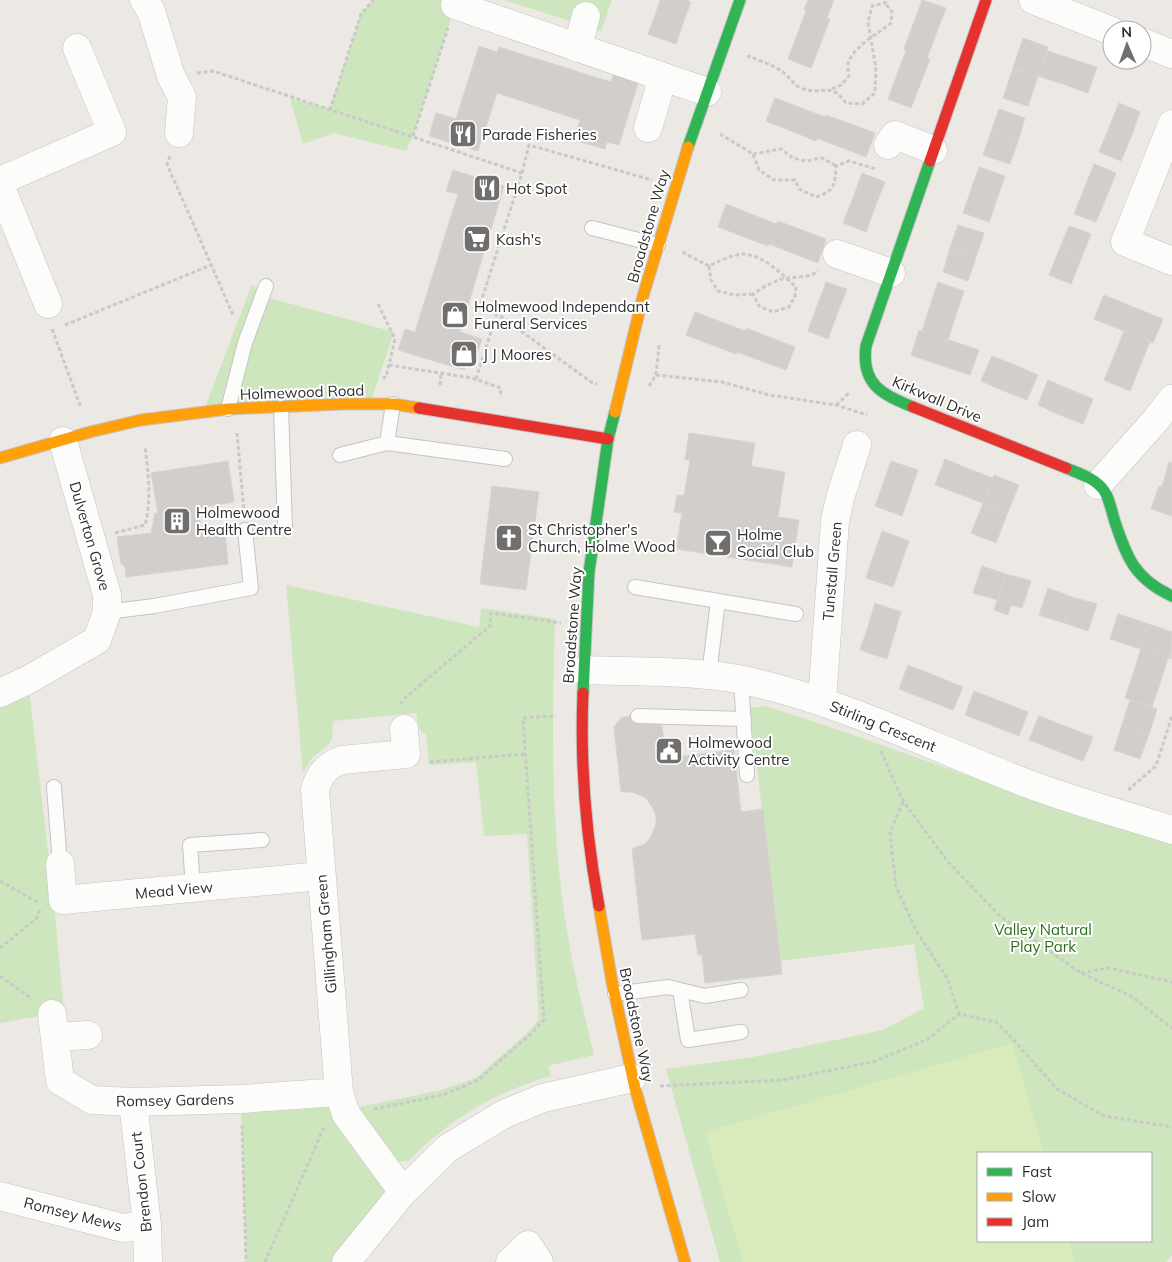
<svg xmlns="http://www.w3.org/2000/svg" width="1172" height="1262" font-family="Mulish,sans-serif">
<rect width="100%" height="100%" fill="#ece8e4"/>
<path fill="#cee6be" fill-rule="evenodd" d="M373,0H457L413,136L406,151L334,133L303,144L290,98L330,109L361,14Z
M504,0H612L601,31Z
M252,284L262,296L394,332L370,404L203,413Z
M286,585L479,627L481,608L555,619C552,725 550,832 568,937C574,976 585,1016 594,1055L548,1066L551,1076C493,1093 450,1119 408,1161L398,1162L365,1122L360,1107L441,1090L476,1078L528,1032L539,1019L527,834L484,836L476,762L429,765L426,734C417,731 418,722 416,713L333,721L332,739L327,746L311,759L303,773Z
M28,680L54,903L64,1012L0,1023V693Z
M765,706C902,748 1033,805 1172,840V1255L1166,1262H720L666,1069L753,1057L883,1030L924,1008L914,944L780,961L750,708ZM978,1153H1151V1241H978Z
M339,1092L403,1192L346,1262H246L241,1099Z"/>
<path fill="#d9eabb" d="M1012,1043L1044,1153H978V1241H1069L1075,1262H743L705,1132Z"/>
<path fill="#d1cecb" stroke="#d7d4d0" d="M660,0H687L691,2L683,23L656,13Z
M808,0H834L827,18L830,19L811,68L788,59L806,11L804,9Z
M922,0L946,8L927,58L930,59L911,108L888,99L906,50L904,49Z
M656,13L683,23L676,44L648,34Z
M1023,38L1048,47L1038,76L1013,68Z
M479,46L497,52L499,47L611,82L614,72L639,80L619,145L607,142L605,149L573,140L580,120L497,93L478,151L429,136L436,113L456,119Z
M1047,51L1072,59L1063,84L1038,76Z
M1072,59L1097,67L1088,93L1063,84Z
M1013,68L1038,76L1028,106L1003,98Z
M775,98L825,117L826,115L875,133L866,157L817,138L816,141L766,121Z
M1119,103L1140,112L1131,137L1109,128Z
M999,109L1025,118L1018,141L991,132Z
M1109,128L1131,137L1121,161L1099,152Z
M991,132L1018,141L1010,164L983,155Z
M1094,164L1116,173L1106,198L1084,189Z
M979,167L1005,176L997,199L971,190Z
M453,170L504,186L460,332L482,339L475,360L468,358L464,370L398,350L405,329L415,332L458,194L446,191Z
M862,173L885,182L875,207L853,198Z
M1084,189L1106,198L1096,222L1074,214Z
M971,190L997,199L989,222L963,213Z
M853,198L875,207L866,232L843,223Z
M726,204L776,224L778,221L826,239L818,263L769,244L768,246L718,227Z
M958,225L984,233L976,257L950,248Z
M1069,226L1091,234L1081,259L1059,250Z
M950,248L976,257L968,281L943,272Z
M1059,250L1081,259L1071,284L1049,275Z
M826,282L847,289L837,314L817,306Z
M938,282L964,291L956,315L930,306Z
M1104,295L1133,307L1124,331L1094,319Z
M817,306L837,314L828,339L808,331Z
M930,306L956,315L948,340L922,331Z
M1133,307L1163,319L1153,343L1124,331Z
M695,312L745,331L746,328L795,347L786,370L737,352L736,354L686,335Z
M919,330L949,340L940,365L911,355Z
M1124,331L1150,341L1140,366L1114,356Z
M949,340L979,350L970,375L940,365Z
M992,356L1015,365L1004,391L981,381Z
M1114,356L1140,366L1130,391L1104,380Z
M1015,365L1038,375L1027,400L1004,391Z
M1048,380L1071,390L1060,415L1038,405Z
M1071,390L1093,399L1083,424L1060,415Z
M689,433L755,443L751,466L785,472L778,517L799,520L792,567L676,549L682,513L674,512L677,495L684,496L690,460H685Z
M945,459L969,469L959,494L935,485Z
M228,461L234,502L198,508L202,532L225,529L228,564L126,577L125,567L121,563L117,537L151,533L155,513H158L151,473Z
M891,461L918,470L910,493L883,484Z
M1169,462L1172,463V490L1162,487Z
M969,469L993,478L983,503L959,494Z
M994,475L1019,485L1007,514L983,504Z
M883,484L910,493L902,516L875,506Z
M492,486L539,492L526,590L480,584Z
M1159,486L1172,490V516L1151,509Z
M983,504L1007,514L996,543L971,533Z
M882,531L909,541L901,564L874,554Z
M874,554L901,564L893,587L866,578Z
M982,566L1006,574L998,600L973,593Z
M1006,574L1031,581L1022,608L1011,605L1008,615L994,610Z
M1048,588L1072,597L1064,623L1039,615Z
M1072,597L1097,604L1088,631L1064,623Z
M875,603L901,612L894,635L868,627Z
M1118,614L1149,624L1141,649L1110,639Z
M1149,624L1172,632L1171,659L1141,649Z
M868,627L894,635L887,659L860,650Z
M1141,649L1168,658L1160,683L1133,674Z
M908,665L963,687L953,710L899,689Z
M1133,674L1160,683L1152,707L1125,698Z
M974,691L1028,712L1019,736L965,715Z
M1130,700L1157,709L1149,734L1122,725Z
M632,715L662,726L666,758L734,750L741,812L763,809L782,974L705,983L702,955H698L695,934L642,940L632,849L645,844L650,838L656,825V817L654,810L646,798L632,792H621L614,727L621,718Z
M1039,716L1093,737L1083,761L1029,740Z
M1122,725L1149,734L1140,759L1114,750Z"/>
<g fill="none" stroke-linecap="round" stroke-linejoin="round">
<g stroke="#c5c4c5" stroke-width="16">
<path id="lane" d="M592,228L658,245
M393,404L387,443L505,459
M281,407L285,527
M228,409L245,343L266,286
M340,455L387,443
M635,587L796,614
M107,612L154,606L251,588L245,530
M709,675L718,601
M741,680L747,775
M638,716L744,719
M54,787L60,864
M193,888L190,845L262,840
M680,990L688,1040L741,1032
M615,994L668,987L705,996L741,990"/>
</g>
<g stroke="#c5c4c5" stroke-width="29">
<path id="street" d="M144,0L151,11L171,76L182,97L179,133
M457,0L455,5L707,92
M1033,0L1112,31
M1142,42L1172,54
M577,48L586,16
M1172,124L1125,242L1172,261
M648,128L663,77
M888,145L895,135L933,150
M0,181L112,132L77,48
M0,185L48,304
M837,254L891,273
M1098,485L1155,421L1172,399
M584,670C635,672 693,670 743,680C837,700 924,743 1013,778C1065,799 1119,813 1172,830
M0,693L28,680L97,640L107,612V595L63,441
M822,701L835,521L840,498L857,445
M60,864L63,900L321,876
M52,1014L60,1081L92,1100L133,1102L241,1099L339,1092
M55,1037L88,1035
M133,1102L147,1225L148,1262
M403,1192L346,1114L339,1092L315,790C319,774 327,765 342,760L406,754L404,729
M0,1196L123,1228L147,1225
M346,1262L403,1192L448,1148L504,1114L543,1098L632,1078
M510,1262L528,1245L539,1262"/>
</g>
<g stroke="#c5c4c5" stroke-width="13">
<path id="fast" d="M688,147L740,0
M913,407C881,394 861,384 866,346L930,161
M1066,468C1080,474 1096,478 1105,492C1110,501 1112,513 1115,522C1127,558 1135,579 1172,596
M583,693L589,572L608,439L615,412"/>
</g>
<g stroke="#c5c4c5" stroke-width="13">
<path id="slow" d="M615,412L643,296L688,147
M0,458L90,432L141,420L228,409L343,404H393L419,408
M599,906L612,982L635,1088L685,1262"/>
</g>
<g stroke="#c5c4c5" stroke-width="13">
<path id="jam" d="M930,161L986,0
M913,407L1066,468
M419,408L608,439
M583,693C580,763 586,836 599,906"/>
</g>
<path stroke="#c9c9c8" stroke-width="3" stroke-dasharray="4 2.5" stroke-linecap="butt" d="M748,58L749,56C760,61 774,65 784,73C790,77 794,86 801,88C822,97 830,80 846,103L862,104L875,93L876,69L868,22L872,6L885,3L886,0
M197,73L213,71L522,173L481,302L591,382L597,384
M832,89L841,85L849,76C848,72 848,67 848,64C852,47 879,33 891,23L892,12L885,3
M330,110L361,14L373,0
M720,134L753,154L759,170L774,180H795L799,189L816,197C835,191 835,185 836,166L849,161L876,169
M413,136L448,28
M753,154L781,149L793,158L806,161L822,158L836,166
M170,156L167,164L234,317
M522,173L529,145L652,180
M684,251V253L709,266C719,261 732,255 743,254C762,254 783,275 796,287L795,296L789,307L773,312L759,306L753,294C762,288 772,282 782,279C793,277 810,278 818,271
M709,266L711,280L718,291L735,295L753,294
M378,304L395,339L386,377L383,378
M65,325L211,265
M52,329L81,408
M389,365L472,378L501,388L500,397
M656,375L659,345
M476,379L497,313
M440,385L441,373
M649,386L656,375L722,382L769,395L836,405L867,415
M836,405L849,393
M237,433L244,512
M115,533L145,525C152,499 148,472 145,446
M400,704L408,695L490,626L491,613L561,623
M881,751L903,801L948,862L1000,916L1081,973L1131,996L1172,1028
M430,762L524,754
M1128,790L1156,766L1172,716
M903,802L890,832L896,887L917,932L947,978L959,1014
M0,881L39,903
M0,948L36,919L40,910
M1081,973L1109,968L1172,982
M0,976L32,999
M660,1086L782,1080L873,1062L928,1039L959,1014L996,1022L1012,1038L1057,1089L1104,1116L1172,1127
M374,1109L443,1095L478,1080L532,1033L544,1020L523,718L556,716
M242,1125L246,1262
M265,1262L324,1127"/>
<use href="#lane" stroke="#fcfcfb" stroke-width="14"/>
<use href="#street" stroke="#fcfcfb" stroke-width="28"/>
<use href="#fast" stroke="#30b455" stroke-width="11"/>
<use href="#slow" stroke="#ff9f0a" stroke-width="11"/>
<use href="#jam" stroke="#e5322d" stroke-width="11"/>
</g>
<defs>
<g id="restaurant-square" transform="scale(1.4375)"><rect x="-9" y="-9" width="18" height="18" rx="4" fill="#706f6e" stroke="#fff"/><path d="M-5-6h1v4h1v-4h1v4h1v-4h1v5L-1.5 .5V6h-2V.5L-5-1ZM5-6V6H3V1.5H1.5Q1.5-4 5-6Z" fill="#fff"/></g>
<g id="supermarket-square" transform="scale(1.4375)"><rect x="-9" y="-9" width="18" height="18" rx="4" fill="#706f6e" stroke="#fff"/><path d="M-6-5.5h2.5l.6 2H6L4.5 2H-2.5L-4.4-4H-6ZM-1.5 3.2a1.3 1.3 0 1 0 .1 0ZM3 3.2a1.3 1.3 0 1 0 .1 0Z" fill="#fff"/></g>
<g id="shop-square" transform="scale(1.4375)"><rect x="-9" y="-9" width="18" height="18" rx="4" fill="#706f6e" stroke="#fff"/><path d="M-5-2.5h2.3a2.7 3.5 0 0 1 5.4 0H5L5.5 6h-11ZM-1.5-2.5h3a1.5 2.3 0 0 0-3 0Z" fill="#fff"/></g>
<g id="building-square" transform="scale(1.4375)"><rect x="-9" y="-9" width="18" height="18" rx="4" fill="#706f6e" stroke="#fff"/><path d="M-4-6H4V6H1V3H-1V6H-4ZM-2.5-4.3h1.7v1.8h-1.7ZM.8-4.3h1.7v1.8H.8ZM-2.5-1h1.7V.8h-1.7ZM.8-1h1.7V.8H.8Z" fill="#fff"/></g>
<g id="church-square" transform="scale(1.4375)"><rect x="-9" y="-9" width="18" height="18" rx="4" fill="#706f6e" stroke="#fff"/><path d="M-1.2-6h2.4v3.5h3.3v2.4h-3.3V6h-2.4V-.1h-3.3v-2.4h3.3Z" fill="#fff"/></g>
<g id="bar-square" transform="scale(1.4375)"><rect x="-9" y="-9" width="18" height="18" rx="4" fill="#706f6e" stroke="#fff"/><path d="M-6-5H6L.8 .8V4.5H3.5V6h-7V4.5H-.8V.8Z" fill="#fff"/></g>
<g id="civic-square" transform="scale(1.4375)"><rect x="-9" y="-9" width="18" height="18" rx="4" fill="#706f6e" stroke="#fff"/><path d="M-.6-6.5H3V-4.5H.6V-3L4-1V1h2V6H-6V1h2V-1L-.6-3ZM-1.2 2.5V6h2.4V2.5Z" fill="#fff"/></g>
</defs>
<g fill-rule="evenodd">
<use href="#restaurant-square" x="463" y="134"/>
<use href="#restaurant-square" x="487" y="188"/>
<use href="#supermarket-square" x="477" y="239"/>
<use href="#shop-square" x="455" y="315"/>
<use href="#shop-square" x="464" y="354"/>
<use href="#building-square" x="177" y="521"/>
<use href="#church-square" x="509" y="538"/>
<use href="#bar-square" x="718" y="543"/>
<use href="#civic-square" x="669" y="751"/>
</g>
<g text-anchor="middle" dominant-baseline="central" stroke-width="4" stroke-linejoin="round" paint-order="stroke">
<g font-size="15" fill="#2e2e2e" stroke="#fff" text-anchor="start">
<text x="482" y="134">Parade Fisheries</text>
<text x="506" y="188">Hot Spot</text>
<text x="496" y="239">Kash's</text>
<text x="474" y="306">Holmewood Independant<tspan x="474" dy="17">Funeral Services</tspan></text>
<text x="483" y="354">J J Moores</text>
<text x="196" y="512">Holmewood<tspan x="196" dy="17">Health Centre</tspan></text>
<text x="528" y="529">St Christopher's<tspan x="528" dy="17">Church, Holme Wood</tspan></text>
<text x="737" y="534">Holme<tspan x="737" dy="17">Social Club</tspan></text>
<text x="688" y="742">Holmewood<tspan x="688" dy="17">Activity Centre</tspan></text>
</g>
<g font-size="15" fill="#2e2e2e" stroke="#fff">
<text transform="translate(648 226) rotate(-74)">Broadstone Way</text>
<text transform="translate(302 392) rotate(-2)">Holmewood Road</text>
<text transform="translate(937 399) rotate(23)">Kirkwall Drive</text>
<text transform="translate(90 536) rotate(74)">Dulverton Grove</text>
<text transform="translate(832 571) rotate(-85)">Tunstall Green</text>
<text transform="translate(572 625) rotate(-86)">Broadstone Way</text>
<text transform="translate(883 726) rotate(22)">Stirling Crescent</text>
<text transform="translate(174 890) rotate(-5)">Mead View</text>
<text transform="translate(326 934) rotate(-95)">Gillingham Green</text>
<text transform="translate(637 1025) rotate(78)">Broadstone Way</text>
<text transform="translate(175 1100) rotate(-1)">Romsey Gardens</text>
<text transform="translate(141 1182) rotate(-96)">Brendon Court</text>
<text transform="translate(73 1214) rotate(14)">Romsey Mews</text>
</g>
<g font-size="15" fill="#2c6e1b" stroke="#fff">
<text x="1043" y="929">Valley Natural<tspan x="1043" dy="17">Play Park</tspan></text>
</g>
</g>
<rect x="977" y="1152" width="175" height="90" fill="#ffffff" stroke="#ababab"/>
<rect x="987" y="1168" width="25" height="8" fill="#30b455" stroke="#ababab"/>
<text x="1022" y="1177" font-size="15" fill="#2e2e2e">Fast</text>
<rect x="987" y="1193" width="25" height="8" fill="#ff9f0a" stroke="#ababab"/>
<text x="1022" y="1202" font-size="15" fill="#2e2e2e">Slow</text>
<rect x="987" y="1218" width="25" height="8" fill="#e5322d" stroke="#ababab"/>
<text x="1022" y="1227" font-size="15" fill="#2e2e2e">Jam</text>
<g transform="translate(1127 45) rotate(358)"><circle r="24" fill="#ffffff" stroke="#ababab"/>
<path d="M0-4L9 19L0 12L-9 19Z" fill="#706f6e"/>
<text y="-8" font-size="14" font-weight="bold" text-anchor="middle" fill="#2e2e2e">N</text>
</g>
</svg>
